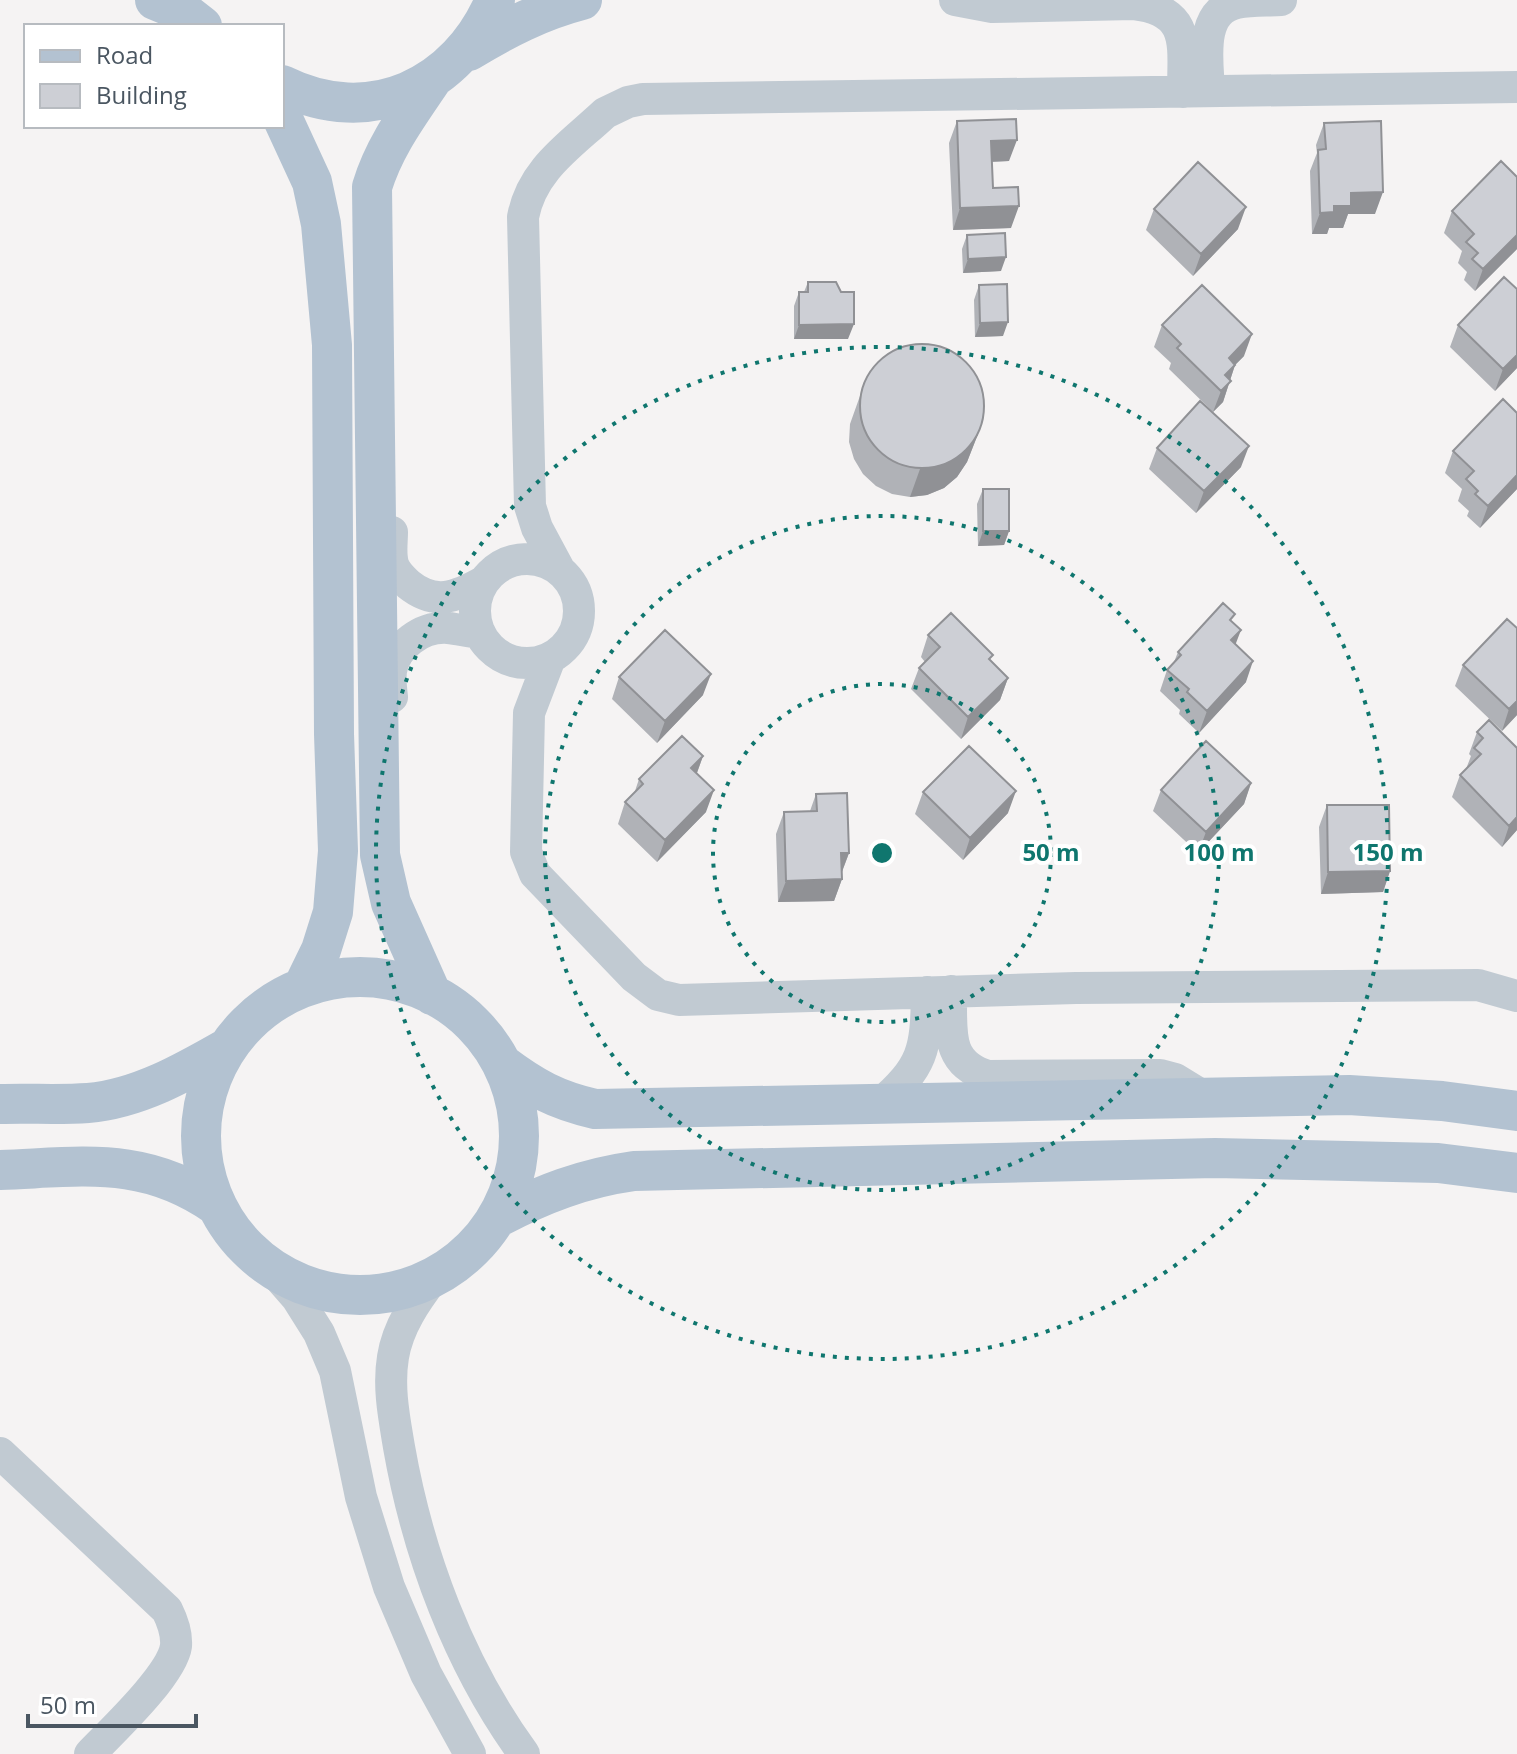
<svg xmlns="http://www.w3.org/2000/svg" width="1517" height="1754" font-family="'Open Sans',sans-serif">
<rect width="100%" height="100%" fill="#f5f3f3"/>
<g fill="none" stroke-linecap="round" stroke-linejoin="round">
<path stroke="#c1cad2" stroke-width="32" d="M955,0L992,7L1134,4C1192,11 1183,46 1183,92
M1209,91C1208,62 1198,12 1237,3C1251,0 1267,1 1281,0
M392,532C392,542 390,554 393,564C395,572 402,578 408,584C435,606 456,597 483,582
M475 611a52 52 0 1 1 104 0a52 52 0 1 1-104 0Z
M559,569L537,528L530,506L523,217C532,169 571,145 605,113L628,102L643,99L1517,87
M550,658L529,713L526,852L535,874L634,977L658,995L679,1000L1076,988L1478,985L1517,996
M392,697C391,689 390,679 391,671C395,646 422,626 448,628C458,629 469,632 480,633
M951,991C952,1029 944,1063 988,1076L1160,1075L1175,1079L1206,1098
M878,1106C924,1066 926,1051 927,992
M270,1267L297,1298L319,1333L335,1371L361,1497L389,1587L426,1674L470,1754
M434,1277C416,1301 398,1326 393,1357C388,1387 394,1417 399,1447C418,1555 459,1665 524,1754
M0,1453L167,1610C173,1622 177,1633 176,1646C172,1675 112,1731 90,1754"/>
<path stroke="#b3c2d1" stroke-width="40" d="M155,0L184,12L202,26
M469,51C505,29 540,11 582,0
M431,81C408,115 384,147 372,187L380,855L391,903L432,995
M282,85C370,129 458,87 495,0
M282,117L312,182L321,224L332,345L334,734L338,851L333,912L321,950L303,987
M201 1136a159 159 0 1 1 318 0a159 159 0 1 1-318 0Z
M502,1064C534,1088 556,1100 595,1109L1349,1095L1442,1101L1517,1111
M0,1104C29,1103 59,1105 88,1103C138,1099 185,1072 227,1048
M0,1170C84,1167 144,1155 217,1206
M497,1218C542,1194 584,1178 634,1171L1215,1158L1438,1163L1517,1173"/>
</g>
<path fill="#b0b2b7" d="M957,121L1009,161L992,162L993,188L1011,228L953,230L949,143Z
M1324,123L1375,214H1348L1343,228H1329L1327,234H1312L1310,171L1317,153L1316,145Z
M1517,177V249L1475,291L1464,280L1467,272L1458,263L1462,251L1444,233L1452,211Z
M1154,209L1238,229L1193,276L1146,230Z
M967,235L1001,271L963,273L962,249Z
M808,282L848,339H794V306L799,292H804Z
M979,285L1003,336L975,337L974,300Z
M1162,325L1244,356L1235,365L1223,402L1213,412L1169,369L1171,363L1154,347Z
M1458,325L1517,368L1495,391L1450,347Z
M866,379L978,434L967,462L957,477L944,488L927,495L910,497L892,494L876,486L863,474L854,459L849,442L850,424Z
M1157,448L1241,467L1196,513L1149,469Z
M1453,451L1517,489L1480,528L1467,516L1469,511L1458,501L1462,489L1445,473Z
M983,489L1009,531L1004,545L978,546L977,504Z
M1233,622L1236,644L1246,682L1199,733L1179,714L1180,710L1160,691L1167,670L1174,662L1178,652Z
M928,635L991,661L1008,678L1000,700L961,739L911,689L919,668L925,662L921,657Z
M1463,665L1517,715L1502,731L1455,686Z
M619,677L703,695L657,743L612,699Z
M1489,720L1517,830L1502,847L1452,797L1460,775L1466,769L1471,756L1469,754L1477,732Z
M703,756L697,773L706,812L657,862L618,824L625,802L634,794L639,779Z
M1251,783L1244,804L1198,853L1153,811L1161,790Z
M923,792L1008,813L963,860L915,814Z
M816,794L849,853L842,872V879L834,901L778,902L776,834L784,812L810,811Z
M1327,805L1390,871L1383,892L1321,894L1319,827Z"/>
<path fill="#909195" d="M1017,140L1009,161L983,162L991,141Z
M1383,192L1375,214H1348L1343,228H1329L1327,234H1312L1320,213L1334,206L1351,193Z
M1019,206L1011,228L953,230L960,208Z
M1246,207L1238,229L1193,276L1201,254Z
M1517,235V249L1475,291L1483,269Z
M1006,257L1001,271L963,273L968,259Z
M1008,322L1003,336L975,337L980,323Z
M854,324L848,339H794L799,325Z
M1252,334L1244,356L1235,365L1223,402L1213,412L1221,391L1229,358Z
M1517,355V368L1495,391L1503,369Z
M978,434L967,462L957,477L944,488L927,495L910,497L920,469Z
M1249,446L1241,467L1196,513L1204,491Z
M1517,475V489L1480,528L1488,506Z
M983,531H1009L1004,545L978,546Z
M1241,630L1233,651L1231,640Z
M1253,661L1246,682L1199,733L1207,711Z
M711,674L703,695L657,743L665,721Z
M1008,678L1000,700L961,739L968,717Z
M1517,701V715L1502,731L1509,709Z
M703,756L695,778L691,768Z
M1251,783L1244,804L1198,853L1206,832Z
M714,790L706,812L657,862L665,840Z
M1016,791L1008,813L963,860L970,838Z
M1517,817V830L1502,847L1509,826Z
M841,853H849L841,874Z
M1390,871L1383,892L1321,894L1328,872Z
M842,879L834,901L778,902L786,881Z"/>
<path fill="#cdcfd5" stroke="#909195" stroke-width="2" d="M1016,119L1017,140L991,141L993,188L1018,187L1019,206L960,208L957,121Z
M1381,121L1383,192L1351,193V206H1334V212L1320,213L1318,150L1326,149L1324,123Z
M1501,161L1517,177V235L1483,269L1472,259L1478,253L1466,242L1474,234L1452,211Z
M1198,162L1246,207L1201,254L1154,209Z
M1005,233L1006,257L968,259L967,235Z
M1504,277L1517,289V355L1503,369L1458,325Z
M808,282H836L841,292H854V324L799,325V292H808Z
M1007,284L1008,322L980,323L979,285Z
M1202,285L1252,334L1229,358L1235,365L1225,375L1231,381L1221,391L1177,348L1181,344L1162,325Z
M860 406a62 62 0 1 1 124 0a62 62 0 1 1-124 0Z
M1503,399L1517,413V475L1488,506L1475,494L1478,491L1466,479L1474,471L1453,451Z
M1200,401L1249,446L1204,491L1157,448Z
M983,489H1009V531H983Z
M1223,603L1235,614L1230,620L1241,630L1231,640L1253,661L1207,711L1187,692L1189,689L1167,670L1181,655L1178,652Z
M951,613L993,655L989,659L1008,678L968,717L919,668L940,647L928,635Z
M1507,619L1517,628V701L1509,709L1463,665Z
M665,630L711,674L665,721L619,677Z
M1489,720L1517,748V817L1509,826L1460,775L1481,754L1474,748L1483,738L1477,732Z
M682,736L703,756L691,768L714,790L665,840L625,802L643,784L639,779Z
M1206,741L1251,783L1206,832L1161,790Z
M969,746L1016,791L970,838L923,792Z
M847,793L849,853H841L842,879L786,881L784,812L817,811L816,794Z
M1327,805H1389L1390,871L1328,872Z"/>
<g fill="none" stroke="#0f766e" stroke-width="4" stroke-dasharray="4 8">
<circle cx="882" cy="853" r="169"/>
<circle cx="882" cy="853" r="337"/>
<circle cx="882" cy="853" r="506"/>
</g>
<circle cx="882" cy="853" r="12" fill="#0f766e" stroke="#fff" stroke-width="4"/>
<g font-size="24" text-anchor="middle" font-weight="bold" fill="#0f766e" stroke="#fff" stroke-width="8" stroke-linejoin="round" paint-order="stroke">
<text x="1051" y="861">50 m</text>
<text x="1219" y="861">100 m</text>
<text x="1388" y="861">150 m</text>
</g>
<rect x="24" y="24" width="260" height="104" fill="#ffffff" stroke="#b7bbc0" stroke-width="2"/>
<rect x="40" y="50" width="40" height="12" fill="#b3c2d1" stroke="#b7bbc0" stroke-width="2"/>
<text x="96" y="64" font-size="24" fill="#4a5661">Road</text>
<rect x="40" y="84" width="40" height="24" fill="#cdcfd5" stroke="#b7bbc0" stroke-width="2"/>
<text x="96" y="104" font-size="24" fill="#4a5661">Building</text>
<path d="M28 1714v12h168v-12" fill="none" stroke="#4a5661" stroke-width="4"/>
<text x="40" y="1714" font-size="24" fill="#4a5661" stroke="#ffffff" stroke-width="6" paint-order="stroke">50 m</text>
</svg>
